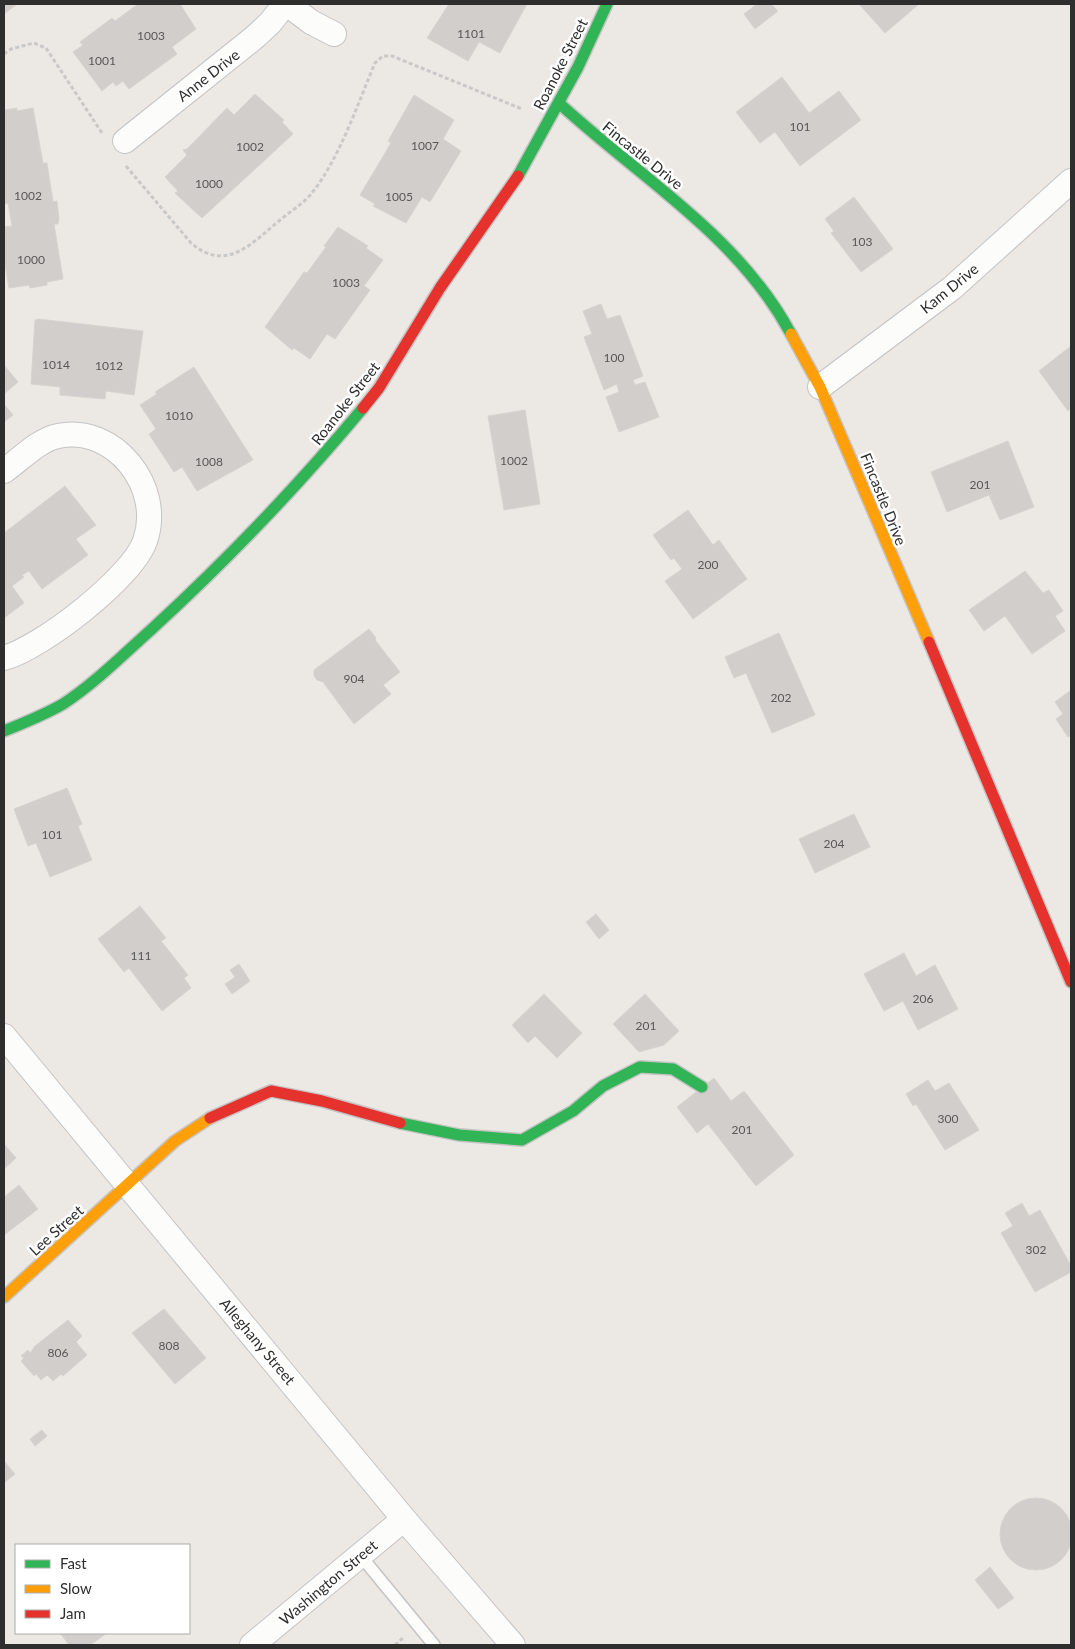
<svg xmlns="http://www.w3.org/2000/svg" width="1075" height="1649" font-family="Lato,sans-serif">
<rect width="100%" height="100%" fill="#ece8e4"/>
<path fill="#d1cecb" stroke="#d7d4d0" d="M4,4H17L4,14Z
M138,4H180L196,29L172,47L177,54L129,89L123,81L116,86L113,82L102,91L73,52L83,45L80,42L112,18L115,21Z
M449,4H527L500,53L479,42L468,61L427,38Z
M757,4H771L778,11L755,29L744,14Z
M859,4H919L885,33Z
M782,77L809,113L839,91L861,120L800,166L775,132L760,143L736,112Z
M255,94L284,120L282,122L293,134L202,218L175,193L178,191L165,177L187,155L183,150L187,149L227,108L234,115Z
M414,95L454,120L443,139L461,151L430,202L422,197L406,223L373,206L375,204L360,195L391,143L388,141Z
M17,108V111L33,108L43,163H47L53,202L57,201L59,219L58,224H54L63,279L47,282V285L30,288L29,285L9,288L4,259V227L12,226L8,203L4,204V110Z
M854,197L893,249L861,272L831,233L834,231L825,219Z
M338,227L368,246L366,248L383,260L364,286L370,290L335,339L327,334L310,359L294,348L292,350L265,327L304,272L307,273L326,247L324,246Z
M601,304L607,319L620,315L643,376L633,380L635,385L645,382L659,417L619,432L606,397L619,392L617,384L604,390L584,337L592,334L583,311Z
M38,319L143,331L134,395L106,391L105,399L60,395V387L31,384L35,320Z
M1071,346V408L1068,411L1039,371Z
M4,365L18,382L4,394Z
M194,367L253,460L197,491L182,467L174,472L149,434L156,429L140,405L157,394L155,392Z
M4,404L13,415L4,422Z
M525,410L540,504L504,510L488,416Z
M1008,441L1034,507L1000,520L989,495L947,512L931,472Z
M65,486L96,525L76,539L88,555L42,589L29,571L22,575L24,577L12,586L24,603L4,618V533Z
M688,510L713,545L719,540L747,579L693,619L665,581L682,569L674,558L671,560L653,535Z
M1025,571L1043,593L1049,590L1063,611L1055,616L1065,631L1032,654L1005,616L984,631L969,610Z
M369,629L376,638L375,640L400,672L383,685L391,694L354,724L323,682L317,680L314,676V670Z
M779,633L815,715L772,733L746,673L734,678L725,657Z
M1071,690V735L1068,737L1056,719L1063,714L1055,702Z
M67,788L82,824L78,826L92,860L50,877L36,843L28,846L14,809Z
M854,814L870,847L815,873L799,839Z
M140,906L166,938L161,941L188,975L184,978L191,988L162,1011L129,968L124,972L98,939Z
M596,914L609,930L599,939L586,922Z
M904,953L916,976L935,965L958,1009L918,1030L903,1001L884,1011L864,974Z
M239,964L250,981L232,994L225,984L235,977L230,970Z
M544,994L582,1033L557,1058L535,1036L528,1043L512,1025Z
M645,994L679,1031L664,1045L639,1052L613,1024Z
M714,1078L731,1101L744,1091L794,1155L756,1186L708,1124L697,1133L677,1107Z
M928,1080L935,1091L949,1083L979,1130L945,1150L916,1104L913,1106L906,1094Z
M4,1144L16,1158L4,1169Z
M19,1185L38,1209L4,1235V1197Z
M1022,1203L1029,1216L1040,1210L1071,1266V1272L1035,1292L1001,1233L1013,1226L1005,1213Z
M164,1309L206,1358L175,1384L132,1333Z
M68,1320L82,1336L76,1342L87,1355L63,1376L61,1374L53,1381L47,1375L41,1380L36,1374L34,1376L21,1361L24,1358L21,1356L28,1350L30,1353L35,1346Z
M42,1430L47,1436L35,1446L30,1439Z
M4,1461L15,1474L4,1483Z
M1000 1534a36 36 0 1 1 72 0a36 36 0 1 1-72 0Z
M990,1567L1014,1598L998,1609L975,1580Z
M60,1633H107L90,1645H69Z"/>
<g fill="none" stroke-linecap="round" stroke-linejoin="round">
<g stroke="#c5c4c5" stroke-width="14">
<path id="lane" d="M360,1555L434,1645"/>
</g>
<g stroke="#c5c4c5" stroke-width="26">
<path id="street" d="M287,4L311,22L334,34
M125,141L255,37L270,23L285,4
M820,387L952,288L1071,181
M4,471C20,460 38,440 58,436C114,424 164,487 145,541C132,578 41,648 4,658
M4,1036L404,1519L513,1645
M252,1645L404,1519"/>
</g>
<g stroke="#c5c4c5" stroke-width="14">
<path id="fast" d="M559,103C640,178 738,235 791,334
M518,176L578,67L607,4
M4,731C24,723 44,715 63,704C94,684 125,653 153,628C228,559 298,486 363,408
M400,1123L459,1135L522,1140L573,1111L603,1086L640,1067L673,1069L702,1087"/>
</g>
<g stroke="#c5c4c5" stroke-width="14">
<path id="slow" d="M791,334L820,387L929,642
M4,1297L175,1141L210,1118"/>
</g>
<g stroke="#c5c4c5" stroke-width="14">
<path id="jam" d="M363,408L379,388L440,288L518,176
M929,642L1071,982
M210,1118L271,1091L322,1101L400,1123"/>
</g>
<path stroke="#c9c9c8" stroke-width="3" stroke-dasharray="4 2.5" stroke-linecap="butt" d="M4,54L11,49L34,43L46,48L102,133
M126,166L191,243C226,273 251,244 279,221C289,212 303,204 311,194C339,160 358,103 375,63L383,56H392L522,109
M395,1645L404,1637"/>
<use href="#lane" stroke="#fcfcfb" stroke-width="11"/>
<use href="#street" stroke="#fcfcfb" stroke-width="24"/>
<use href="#fast" stroke="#30b455" stroke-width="11"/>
<use href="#slow" stroke="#ff9f0a" stroke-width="11"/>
<use href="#jam" stroke="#e5322d" stroke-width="11"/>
</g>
<g text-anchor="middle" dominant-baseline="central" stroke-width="5" stroke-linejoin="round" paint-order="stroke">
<g font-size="12" fill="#585857">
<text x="471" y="33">1101</text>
<text x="151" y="35">1003</text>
<text x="102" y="60">1001</text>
<text x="800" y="126">101</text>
<text x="425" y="145">1007</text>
<text x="250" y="146">1002</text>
<text x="209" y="183">1000</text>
<text x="28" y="195">1002</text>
<text x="399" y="196">1005</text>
<text x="862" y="241">103</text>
<text x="31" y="259">1000</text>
<text x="346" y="282">1003</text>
<text x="614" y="357">100</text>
<text x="56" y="364">1014</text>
<text x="109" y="365">1012</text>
<text x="179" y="415">1010</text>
<text x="514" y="460">1002</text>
<text x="209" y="461">1008</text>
<text x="980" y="484">201</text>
<text x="708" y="564">200</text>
<text x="354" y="678">904</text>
<text x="781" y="697">202</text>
<text x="52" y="834">101</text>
<text x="834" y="843">204</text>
<text x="141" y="955">111</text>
<text x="923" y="998">206</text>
<text x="646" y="1025">201</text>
<text x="948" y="1118">300</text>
<text x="742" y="1129">201</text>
<text x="1036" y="1249">302</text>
<text x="169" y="1345">808</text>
<text x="58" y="1352">806</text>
</g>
<g font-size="15" fill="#2e2e2e" stroke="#fff">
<text transform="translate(560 64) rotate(-63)">Roanoke Street</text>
<text transform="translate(208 75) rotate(-38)">Anne Drive</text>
<text transform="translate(643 155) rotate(39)">Fincastle Drive</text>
<text transform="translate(949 288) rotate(-39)">Kam Drive</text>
<text transform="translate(345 403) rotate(-52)">Roanoke Street</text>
<text transform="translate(884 499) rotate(68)">Fincastle Drive</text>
<text transform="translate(56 1230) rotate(-42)">Lee Street</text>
<text transform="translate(258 1341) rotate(50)">Alleghany Street</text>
<text transform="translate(328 1582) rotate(-40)">Washington Street</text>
</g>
</g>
<rect width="1075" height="1649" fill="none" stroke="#2e2e2e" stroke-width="10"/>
<rect x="15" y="1544" width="175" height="90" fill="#ffffff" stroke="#ababab"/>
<rect x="25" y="1560" width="25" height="8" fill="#30b455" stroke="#ababab"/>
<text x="60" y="1569" font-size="15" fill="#2e2e2e">Fast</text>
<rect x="25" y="1585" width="25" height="8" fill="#ff9f0a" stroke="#ababab"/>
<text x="60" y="1594" font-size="15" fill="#2e2e2e">Slow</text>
<rect x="25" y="1610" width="25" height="8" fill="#e5322d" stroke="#ababab"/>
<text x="60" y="1619" font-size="15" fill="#2e2e2e">Jam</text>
</svg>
